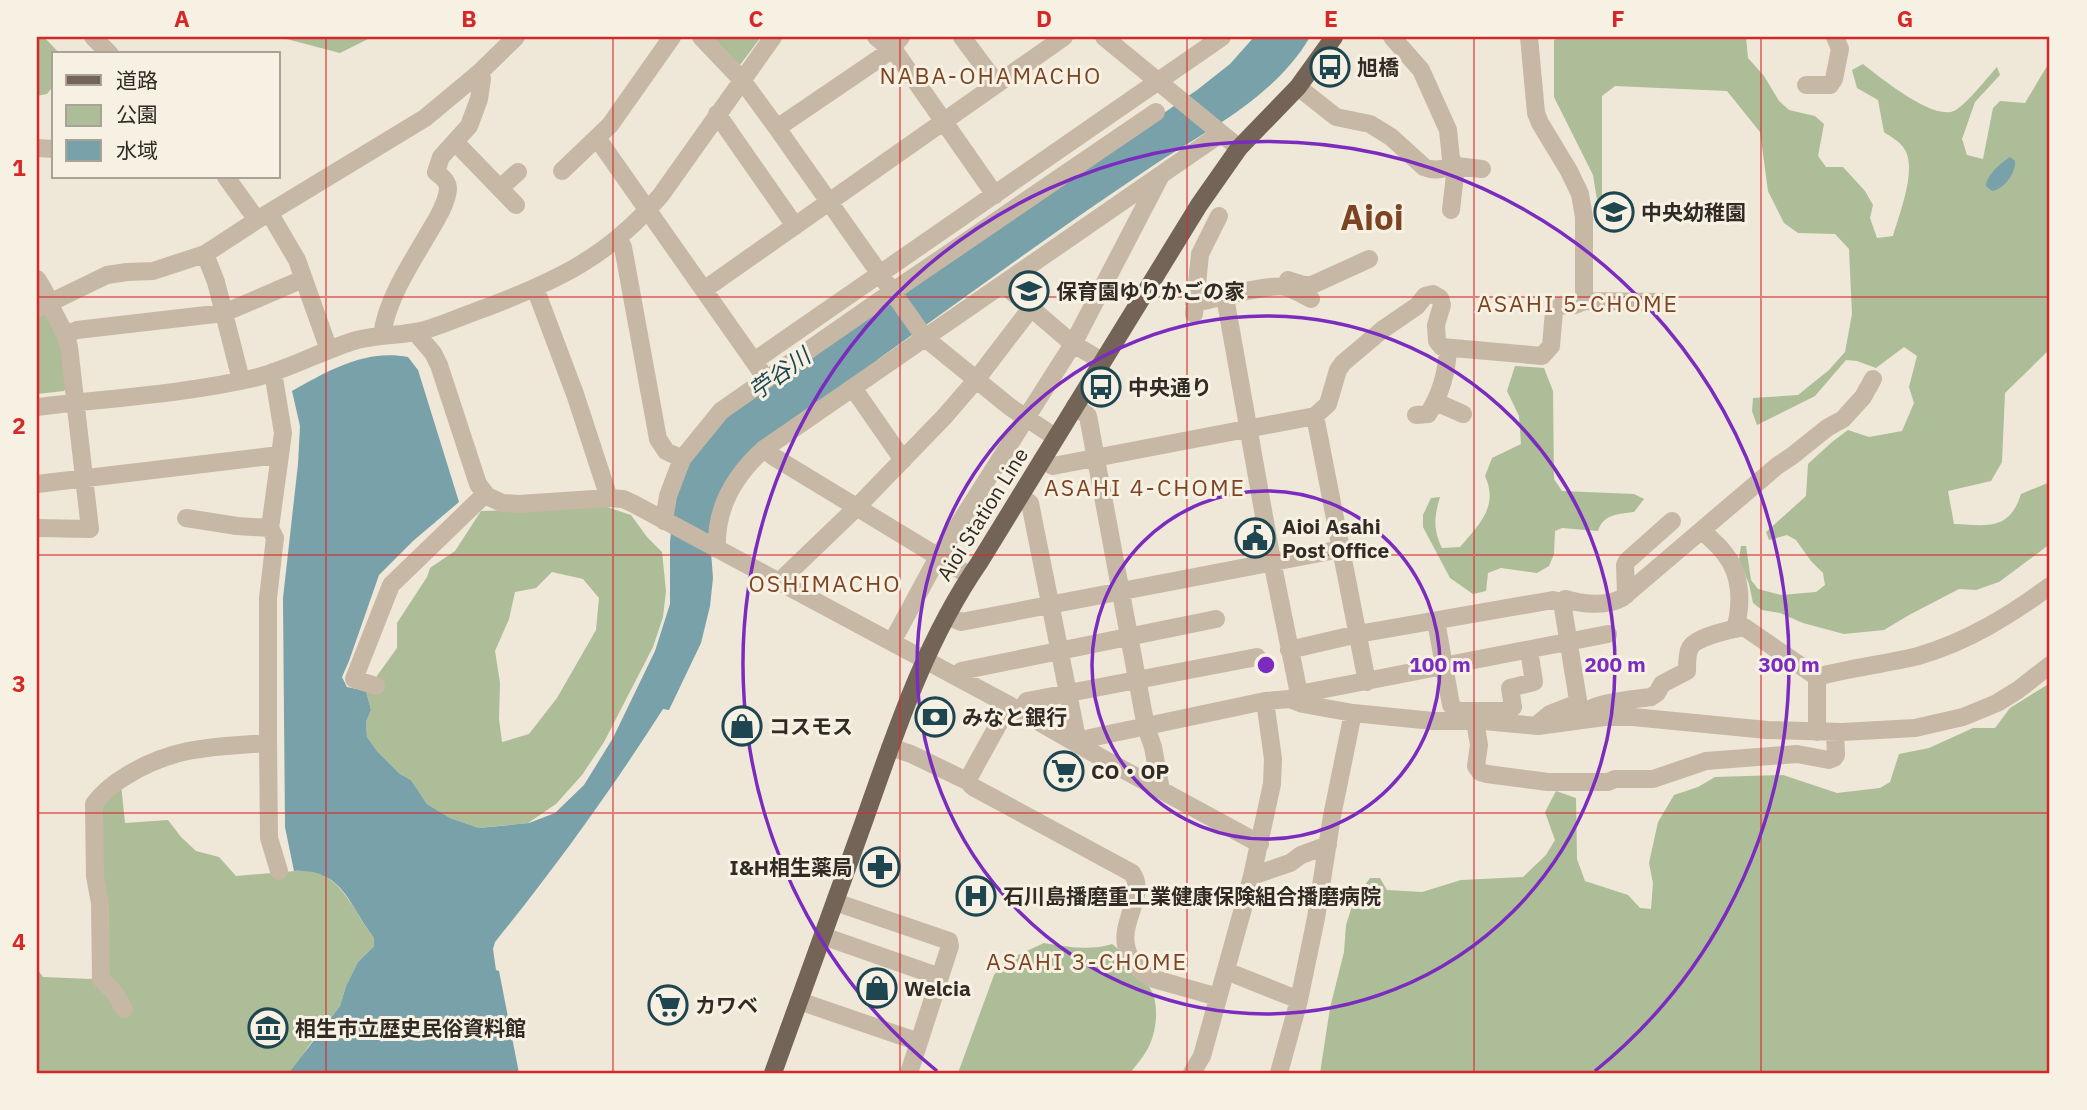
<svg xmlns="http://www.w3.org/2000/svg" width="2087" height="1110" font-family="'IBM Plex Sans','Noto Sans JP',sans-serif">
<rect width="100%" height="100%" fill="#efe7d7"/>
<path fill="#acbd98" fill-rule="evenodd" d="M37,37H44L60,54H54V85L47,94L37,96Z
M279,37H372L340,53Z
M707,37H761L737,69Z
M1561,37H1746L1748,58L1764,76L1779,101L1789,110L1815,116L1824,124L1818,156L1826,167H1843L1865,191L1873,205L1870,218L1877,238L1893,236C1899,215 1917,170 1905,150C1901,142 1891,137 1884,132L1878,100L1857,88L1852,70L1863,64C1881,78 1932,120 1954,111C1964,107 1988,77 1997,67L2000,75L1975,102L1962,139L1967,155L1983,159L1993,108L2000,101L2025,103L2050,61V349L2005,393L2002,462L1991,481L1948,491L1954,524C1986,525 2009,532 2021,494L2050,482V544L1999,582L1976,590L1959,589L1909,615L1884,630L1844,634L1803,623L1780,613L1762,610L1753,603L1749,584L1739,559L1741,546H1746L1751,580L1758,589L1781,595L1816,592L1825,585L1823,573L1811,561L1796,540L1787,535L1769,540L1766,532L1806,496L1808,464L1832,442L1848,430L1869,437L1902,431L1914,403L1909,387L1917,356L1904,347L1876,368L1857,361L1846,360L1815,396L1757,425L1752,411L1753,398L1798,395L1829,370L1845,352L1852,314L1849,249L1835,234L1798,233L1784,223L1768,191L1760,132L1727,91L1615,86L1602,96V198L1598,206L1593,175L1554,97V40Z
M48,314L63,343L68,386L64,391L37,394V315Z
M1515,366L1544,368L1553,391L1554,479L1562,491L1634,494L1644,499L1634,512C1619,514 1603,514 1598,531L1562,528L1555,531L1554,554L1549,566L1537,573L1501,568L1488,573L1486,591L1473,594L1450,578L1423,527V515L1431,498L1440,497C1434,516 1433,530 1442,548L1460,547C1479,525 1499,506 1485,476L1492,458L1521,444L1519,416L1507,391Z
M604,506L631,515L647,537L662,552L666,591L663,617L653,647L604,742L582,775L556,804L528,823L479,828L450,818L427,804L411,780L400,774L377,751L367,737L366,722L371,710L366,691L397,648V623L427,577L430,568L455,551L481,511L569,509ZM552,572L583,579L599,598L596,630L557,698L529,734L502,742L499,719L500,683L495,651L509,619L515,592L536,588Z
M2050,683V1073H1320L1330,1008L1344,952L1346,925L1354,900L1370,878H1380L1387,890L1422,892L1461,880L1523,877L1546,855L1555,840L1545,812L1556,791L1576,798L1577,859L1585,881L1628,895L1640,908L1651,909L1653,883L1649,863L1658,822L1674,795L1698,787L1715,777L1783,775L1837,793L1880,788L1890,782L1899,754L1929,748L1973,728H1995L2010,708Z
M121,784L125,823L168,820L181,837L196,851L219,857L236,876L308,870C343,876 354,913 374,938V946L358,962L346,986L340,1006L308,1047L292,1072L289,1073H37V969L43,977L91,979L106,967L99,807Z
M1044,943C1066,947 1091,951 1112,944C1125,954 1149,981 1154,997C1158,1012 1156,1032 1149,1046C1145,1055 1137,1064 1130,1073H958L994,975L1005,961Z"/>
<path fill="#78a1aa" d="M1254,37H1310C1274,98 1208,129 1151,167C1058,229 968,295 877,360L878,364L752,453L711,552L713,578L710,606L701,643L669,710L663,709C612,789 555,868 495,942L493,949L496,970L499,971L519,1073H289L340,1006L346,986L358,962L374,946V938C349,906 343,868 294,871L285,827L283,598L298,464L300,426L292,391C328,371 365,349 408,357L418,370L459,502L413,541L379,575L349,661L342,677L347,687L366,691L371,710L366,722L367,737L377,751L400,774L411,780L427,804L450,818L479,828L529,823L555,813L584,785L613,738L655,651L670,604V542L674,502L694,453L721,420L1197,90L1230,64Z
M2010,157L2015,161C2016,173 2004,189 1992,191L1986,186C1987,174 2001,163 2010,157Z"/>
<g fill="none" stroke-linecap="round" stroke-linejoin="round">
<path stroke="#c6b8a4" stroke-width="18" d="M93,37L110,54
M701,37L742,80L777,128L925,338L1010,407L1055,437
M876,37L896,53L995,195
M962,37L997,84
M1104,37L1239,148
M1392,37L1421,70L1448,130L1451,159L1456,166L1451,210
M1529,37L1536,113L1540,123L1569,171L1580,194L1584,217V301
M1806,85H1830L1834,79L1840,49L1835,37
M1298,87L1336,117L1370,124L1391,137L1424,167C1433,171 1446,170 1453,164
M717,114L795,226
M777,128L880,58L891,49L901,37
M597,138L760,370
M455,142L516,205
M37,148L54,149
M1456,166L1482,169
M562,171L610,125L672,37
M226,177L257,220
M500,188L518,172
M270,214L297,260L329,350
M618,238L623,247L658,439L666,451L682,459
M205,254L216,282L241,380
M37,279C43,288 47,295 50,304C56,319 66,331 69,347L90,529L37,528
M1288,280L1304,285H1312L1369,259
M1003,284L1031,308
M535,288L575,394L609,498
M705,289L1064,37
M1225,297L1272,561L1299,694
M1194,303C1214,299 1270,283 1286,287C1295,290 1303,295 1311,299
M37,309L107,275L127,272L153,271L205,254L257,220L425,118L479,73L516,37
M1194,314L1200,254L1219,216
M415,332L433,353L439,365L478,484L487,496L502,503L519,504L609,498L623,499L634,504L1009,705L1102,758L1260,844
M67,334L77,330L224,313L303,279
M382,335C387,299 410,265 428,234C435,222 447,204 448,189C448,181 442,177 436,172L441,157L469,126L479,99L482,79L479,73
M754,361L1222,37
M853,388L903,460
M1436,402L1463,414
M1075,406L1088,416L1146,727L1153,747L1161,790
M37,407C110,398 186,394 258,377C292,368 323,350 357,340C380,334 403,336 425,330C446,324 465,315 485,308C559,280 609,256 661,195L773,37
M1416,415L1428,414C1441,394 1447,372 1448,348
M1315,416L1367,682
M764,449L774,457L970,576
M1042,460L1053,466L1315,416L1328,404L1338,370L1343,363L1382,330L1417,306L1425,296L1433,294L1440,298L1442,305L1436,325L1437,341L1442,347L1542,356L1551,346L1554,311L1557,306L1575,305L1584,301L1664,302
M37,484L279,455
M1020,496L1030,503L1078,743
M186,518L237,526L270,528L283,433L273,372
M664,521L668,496L682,459L721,411L892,292L1156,112
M270,528L275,538L268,598V743L269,838L279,871
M1702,530C1709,538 1719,545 1725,554C1742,575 1742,605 1735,629
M717,549C715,508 735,475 764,449L1220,134
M779,582L857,507L945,416L976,380L1031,308L1073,344L1102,361
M1626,595L1625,565L1627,561L1672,521
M1562,602L1565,599C1582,604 1606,607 1622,598L1777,466L1792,456L1827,428L1843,419L1863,397L1873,379
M947,616L961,622L1341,549
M1436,621L1451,705L1457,711H1507L1513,707L1510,688L1534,682L1529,650
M892,642L938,557L1073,344L1161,175
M1289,650L1358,634L1553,600L1562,602L1578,700L1576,704L1550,714L1539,723
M957,676L961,671L1216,619
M376,686L354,679L391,585L480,499L487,496
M1290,699L1303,704L1353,713L1433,721H1484L1538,726L1604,717H1633L1767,730L1842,732L1915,728L1963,717L1997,703L2018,690L2050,665
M1020,711L1027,701L1257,657
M1586,719C1586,714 1585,712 1590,709C1601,702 1637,699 1651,697L1657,693L1662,684L1687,671C1687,665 1687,653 1690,648C1695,637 1732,629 1744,627L1817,677
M1475,721L1479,745L1476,766L1480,772L1487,774L1548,782H1608L1615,779H1653L1706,761L1797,754L1829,760L1834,758L1836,755L1835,732
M1817,732V677C1850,668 1885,664 1918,656C1967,642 2009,616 2050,586
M1078,743L1090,738L1265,701L1290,699L1299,694L1608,634
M890,747L911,754L967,781L973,787L1132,873C1149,897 1113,925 1130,957C1135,968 1143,974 1154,979L1218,997
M967,781L1009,705
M1252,876L1290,863L1301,855L1328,845
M835,902L949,941L950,946L909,1073
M823,936L940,977
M1226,971L1299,1000
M799,1001L919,1042
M124,1009L114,992L101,979L100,903L95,876L94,804C103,792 114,783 126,776C174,746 214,747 268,743
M1192,1073L1202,1056L1252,876L1272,784L1273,759L1265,701
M1279,1073L1299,1000L1316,918L1332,816L1353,713"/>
<path stroke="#736457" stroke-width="18" d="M773,1073C803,990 833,907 863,824C895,734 924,643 979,563L1199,205L1239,148L1298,87L1334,37"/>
</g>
<path fill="none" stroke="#d62828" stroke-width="2" stroke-opacity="0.55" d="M326,37V1073M613,37V1073M900,37V1073M1187,37V1073M1474,37V1073M1761,37V1073M37,297H2050M37,555H2050M37,813H2050"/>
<g fill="none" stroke="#7b2cbf" stroke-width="3.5">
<circle cx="1266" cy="665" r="174"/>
<circle cx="1266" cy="665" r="349"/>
<path d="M937 1071A523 523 0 1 1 1595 1071"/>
</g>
<defs>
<g id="bus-ring" transform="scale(2.0125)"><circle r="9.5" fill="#f7f1e3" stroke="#1e4651" stroke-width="1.5"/><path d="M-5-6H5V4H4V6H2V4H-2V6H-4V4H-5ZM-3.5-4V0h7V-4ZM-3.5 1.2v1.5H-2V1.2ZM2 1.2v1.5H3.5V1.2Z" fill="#1e4651"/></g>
<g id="school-ring" transform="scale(2.0125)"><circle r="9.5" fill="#f7f1e3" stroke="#1e4651" stroke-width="1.5"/><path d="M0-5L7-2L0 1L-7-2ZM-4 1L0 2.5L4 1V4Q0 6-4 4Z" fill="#1e4651"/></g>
<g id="civic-ring" transform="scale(2.0125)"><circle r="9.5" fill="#f7f1e3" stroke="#1e4651" stroke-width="1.5"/><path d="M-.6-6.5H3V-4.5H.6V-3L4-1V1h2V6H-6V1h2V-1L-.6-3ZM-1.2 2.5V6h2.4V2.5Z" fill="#1e4651"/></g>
<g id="bank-ring" transform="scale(2.0125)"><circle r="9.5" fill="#f7f1e3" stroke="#1e4651" stroke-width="1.5"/><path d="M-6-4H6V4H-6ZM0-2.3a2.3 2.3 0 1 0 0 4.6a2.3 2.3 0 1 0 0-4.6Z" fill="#1e4651"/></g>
<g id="shop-ring" transform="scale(2.0125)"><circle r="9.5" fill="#f7f1e3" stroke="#1e4651" stroke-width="1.5"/><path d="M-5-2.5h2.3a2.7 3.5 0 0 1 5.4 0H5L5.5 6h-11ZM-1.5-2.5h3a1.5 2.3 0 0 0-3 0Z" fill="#1e4651"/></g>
<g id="supermarket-ring" transform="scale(2.0125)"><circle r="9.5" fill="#f7f1e3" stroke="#1e4651" stroke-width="1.5"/><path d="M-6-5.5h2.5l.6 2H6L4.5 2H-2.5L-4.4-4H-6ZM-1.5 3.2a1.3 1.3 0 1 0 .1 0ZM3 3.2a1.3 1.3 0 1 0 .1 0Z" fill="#1e4651"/></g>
<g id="pharmacy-ring" transform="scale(2.0125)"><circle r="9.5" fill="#f7f1e3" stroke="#1e4651" stroke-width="1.5"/><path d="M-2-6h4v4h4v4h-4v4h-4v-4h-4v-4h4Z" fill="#1e4651"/></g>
<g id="hospital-ring" transform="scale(2.0125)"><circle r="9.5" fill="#f7f1e3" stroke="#1e4651" stroke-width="1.5"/><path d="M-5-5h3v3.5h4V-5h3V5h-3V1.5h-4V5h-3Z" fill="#1e4651"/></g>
<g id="museum-ring" transform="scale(2.0125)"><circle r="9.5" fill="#f7f1e3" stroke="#1e4651" stroke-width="1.5"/><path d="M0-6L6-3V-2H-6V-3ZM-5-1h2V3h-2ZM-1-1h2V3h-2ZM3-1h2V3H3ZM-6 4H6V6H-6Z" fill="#1e4651"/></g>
</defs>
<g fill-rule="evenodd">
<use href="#bus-ring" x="1330" y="67"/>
<use href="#school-ring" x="1614" y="212"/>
<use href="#school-ring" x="1029" y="291"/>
<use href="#bus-ring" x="1101" y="387"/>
<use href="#civic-ring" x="1255" y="538"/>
<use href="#bank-ring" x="935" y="717"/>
<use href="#shop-ring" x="742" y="726"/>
<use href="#supermarket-ring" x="1064" y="771"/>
<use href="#pharmacy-ring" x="880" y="867"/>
<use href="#hospital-ring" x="976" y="896"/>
<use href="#shop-ring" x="877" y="988"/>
<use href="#supermarket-ring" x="668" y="1005"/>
<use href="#museum-ring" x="268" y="1028"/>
</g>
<g text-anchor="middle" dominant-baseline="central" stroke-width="6" stroke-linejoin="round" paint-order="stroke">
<g font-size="21" font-weight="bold" fill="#322b25" stroke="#f7f1e3" text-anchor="start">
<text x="1357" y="67">旭橋</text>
<text x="1641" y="212">中央幼稚園</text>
<text x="1056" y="291">保育園ゆりかごの家</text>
<text x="1128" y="387">中央通り</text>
<text x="1282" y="526">Aioi Asahi<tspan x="1282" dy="24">Post Office</tspan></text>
<text x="962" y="717">みなと銀行</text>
<text x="769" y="726">コスモス</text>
<text x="1091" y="771">CO・OP</text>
<text x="853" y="867" text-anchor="end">I&amp;H相生薬局</text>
<text x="1003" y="896">石川島播磨重工業健康保険組合播磨病院</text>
<text x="904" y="988">Welcia</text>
<text x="695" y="1005">カワベ</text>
<text x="295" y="1028">相生市立歴史民俗資料館</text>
</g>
<g font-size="21" fill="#322b25" stroke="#f7f1e3">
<text transform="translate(982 514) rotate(-58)">Aioi Station Line</text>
</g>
<g font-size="23" letter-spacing="2" fill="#7c4423" stroke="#f7f1e3">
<text x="991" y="75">NABA-OHAMACHO</text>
<text x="1578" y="303">ASAHI 5-CHOME</text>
<text x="1145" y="487">ASAHI 4-CHOME</text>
<text x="825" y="583">OSHIMACHO</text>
<text x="1087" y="961">ASAHI 3-CHOME</text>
</g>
<g font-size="23" font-style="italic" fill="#1e4651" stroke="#f7f1e3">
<text transform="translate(779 373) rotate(-36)">苧谷川</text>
</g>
<g font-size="35" font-weight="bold" fill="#7c4423" stroke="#f7f1e3">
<text x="1372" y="217">Aioi</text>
</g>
</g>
<circle cx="1266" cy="665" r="10" fill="#7b2cbf" stroke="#f7f1e3" stroke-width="3.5"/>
<g font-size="21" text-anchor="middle" font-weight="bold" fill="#7b2cbf" stroke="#f7f1e3" stroke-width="6" stroke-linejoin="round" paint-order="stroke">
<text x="1440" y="672">100 m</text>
<text x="1615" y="672">200 m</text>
<text x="1789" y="672">300 m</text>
</g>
<rect width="2087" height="1110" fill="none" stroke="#f7f1e3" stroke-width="77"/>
<rect x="52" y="52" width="228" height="126" fill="#f7f1e3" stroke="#a8a297" stroke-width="2"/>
<rect x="66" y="75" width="35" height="10" fill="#736457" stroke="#a8a297" stroke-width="2"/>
<text x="116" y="88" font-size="21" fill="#322b25">道路</text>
<rect x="66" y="105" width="35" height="21" fill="#acbd98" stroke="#a8a297" stroke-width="2"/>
<text x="116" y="122" font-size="21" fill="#322b25">公園</text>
<rect x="66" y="140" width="35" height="21" fill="#78a1aa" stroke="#a8a297" stroke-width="2"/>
<text x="116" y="158" font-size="21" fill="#322b25">水域</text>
<rect x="38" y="38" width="2010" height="1034" fill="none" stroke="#d62828" stroke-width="2.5"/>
<g font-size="23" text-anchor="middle" font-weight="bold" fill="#d62828">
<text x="182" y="27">A</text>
<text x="469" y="27">B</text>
<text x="756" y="27">C</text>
<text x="1044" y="27">D</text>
<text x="1331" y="27">E</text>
<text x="1618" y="27">F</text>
<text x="1905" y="27">G</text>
<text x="19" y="176">1</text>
<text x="19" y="434">2</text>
<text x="19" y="692">3</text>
<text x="19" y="950">4</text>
</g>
</svg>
